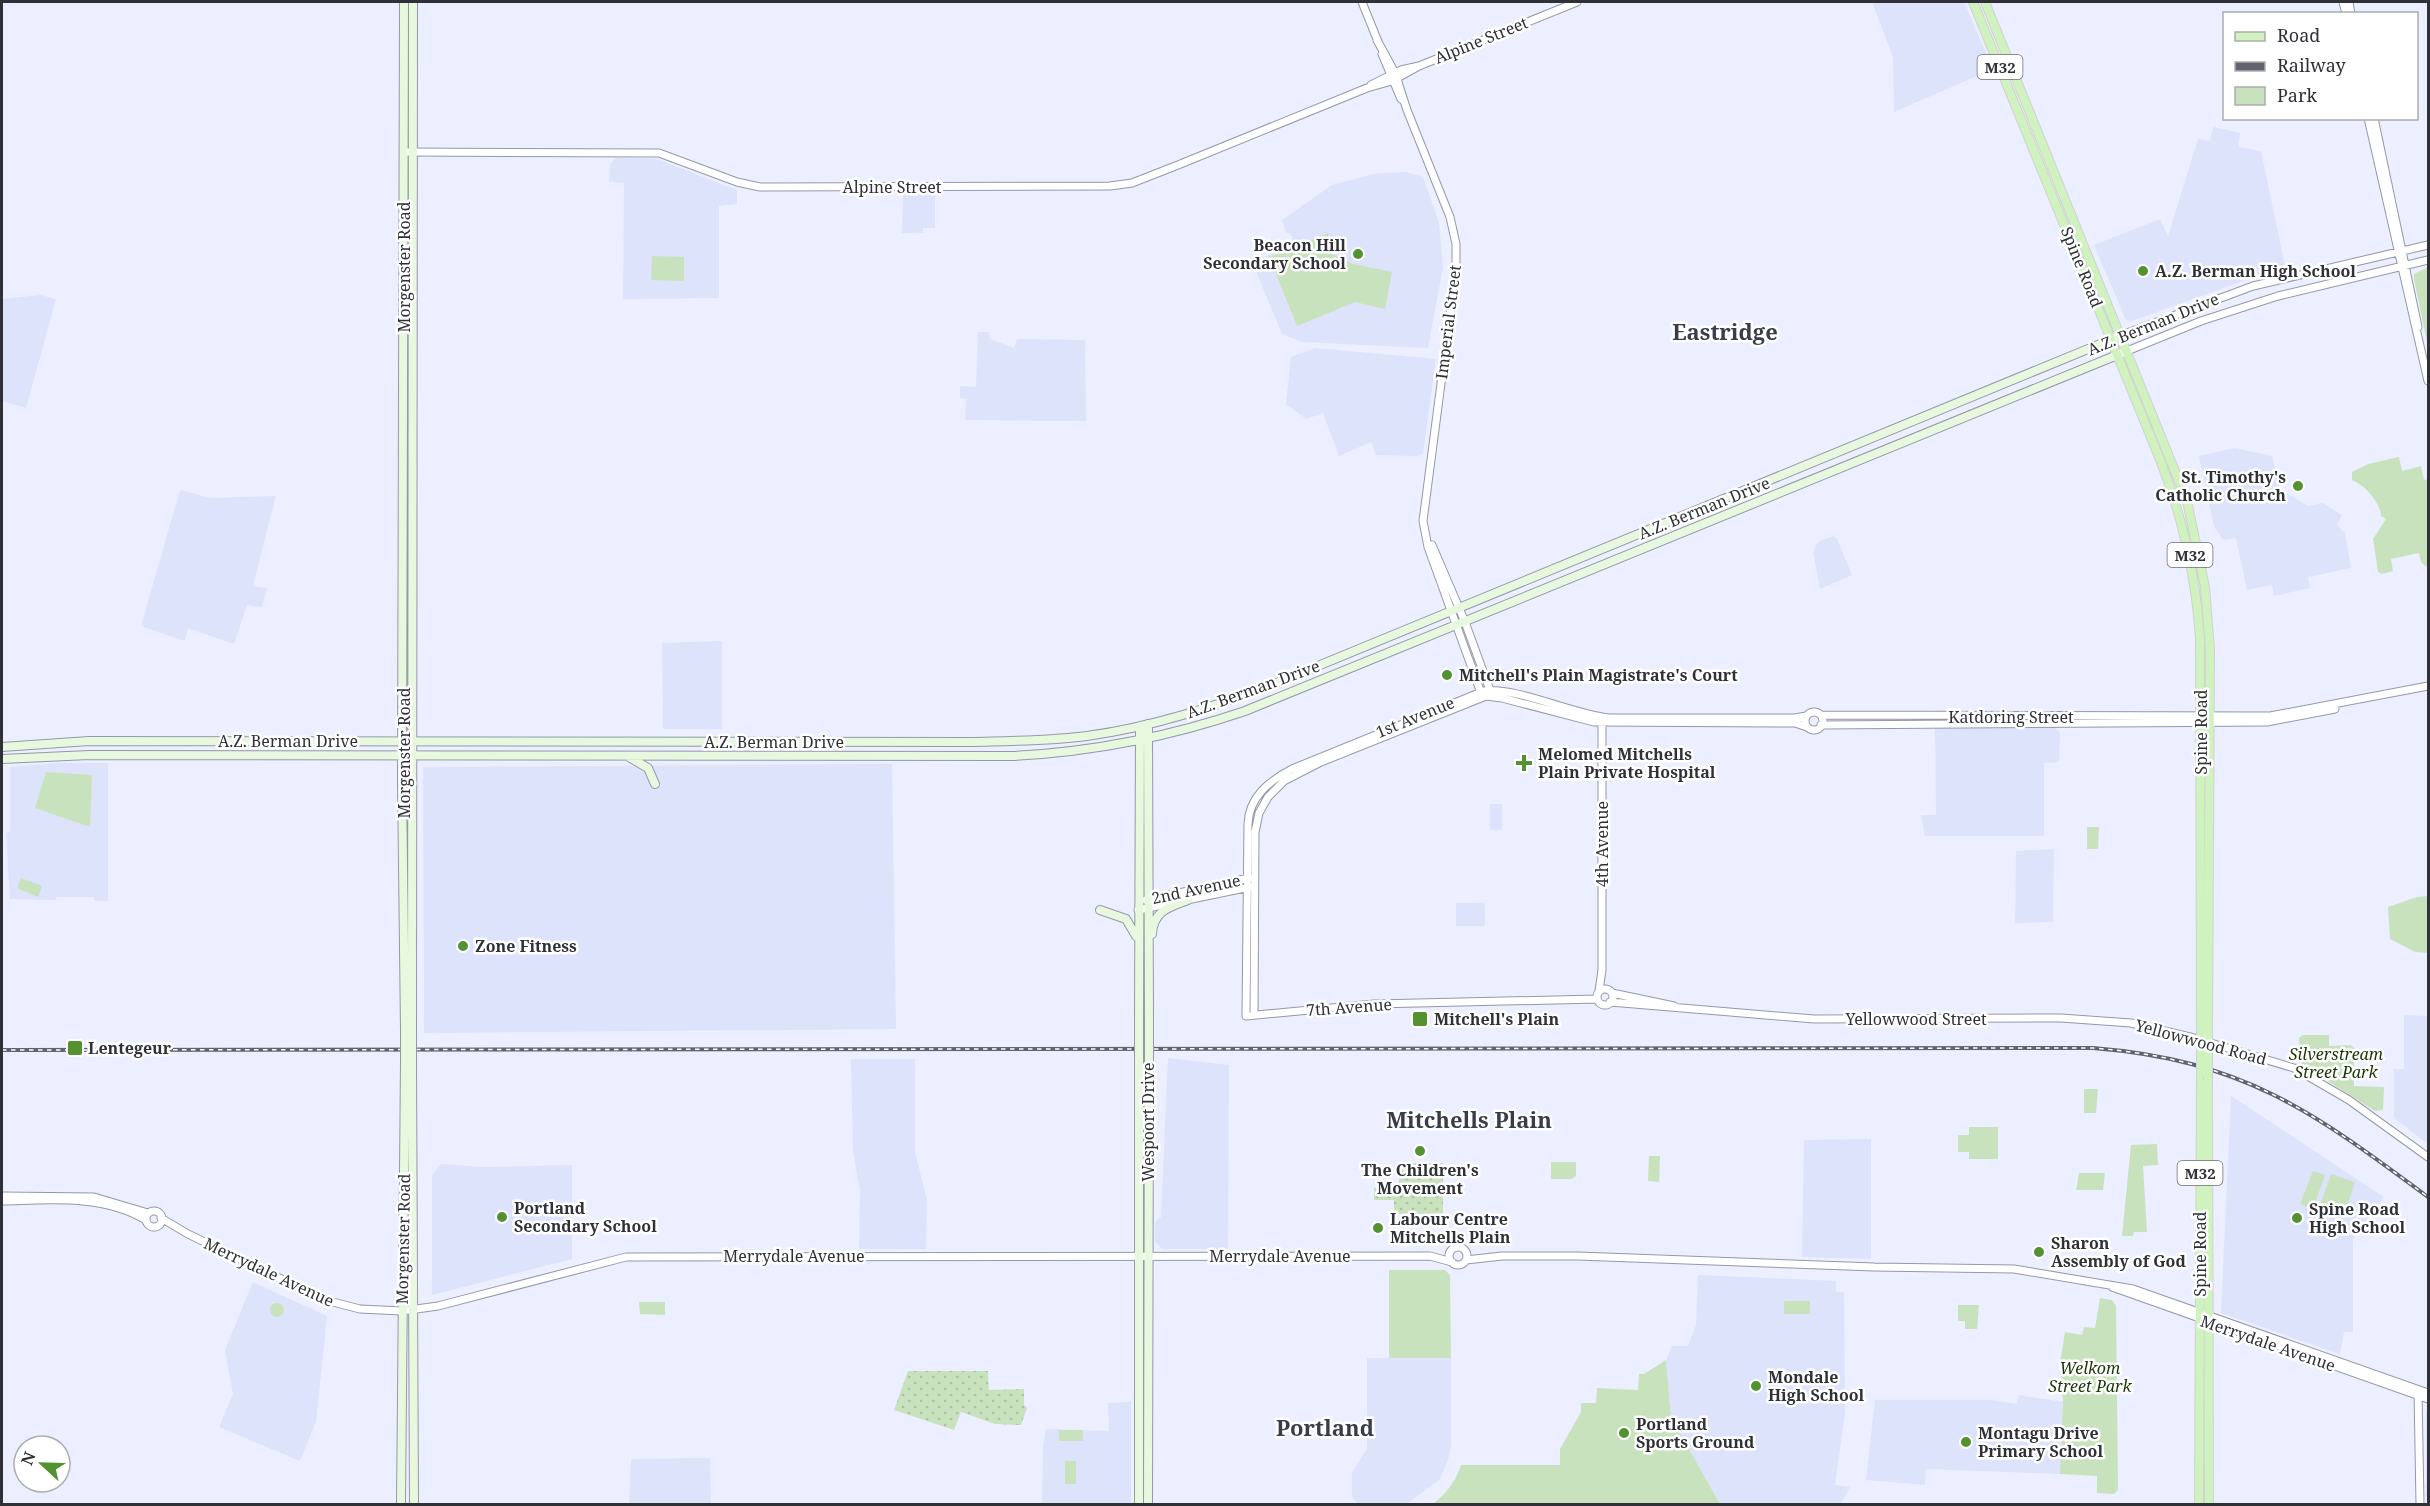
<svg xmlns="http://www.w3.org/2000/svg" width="2430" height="1506" font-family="'Noto Serif',serif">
<defs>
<pattern id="grass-dots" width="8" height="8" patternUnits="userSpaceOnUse" patternTransform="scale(1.5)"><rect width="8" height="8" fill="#c9e2be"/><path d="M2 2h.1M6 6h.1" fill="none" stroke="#adc2a4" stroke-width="1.8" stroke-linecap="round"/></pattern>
</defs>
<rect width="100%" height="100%" fill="#ebefff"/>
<path fill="#dde3fa" d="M1872,2H1964L1993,69L1894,112L1893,57Z
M2213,127L2240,133L2238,147L2261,151L2285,266L2129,322L2125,318L2094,245L2160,219L2168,236L2198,139L2210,141Z
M616,158L657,159L737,190V204L719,206V298L623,299L624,183L609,182L610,164Z
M1406,172L1423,177L1439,223L1443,267L1428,348L1302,342L1282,334L1252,262L1295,245L1290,233H1286L1282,220L1332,185L1373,174Z
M903,194H935V228H923V233H902Z
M40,295L56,299L26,408L2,401V299Z
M978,332H989L990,339L1014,348L1017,339L1085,340L1086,421L965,420L966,399L960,398V386L976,387Z
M1315,348L1436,359L1423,453L1418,456L1376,455L1371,442L1339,456L1323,413L1306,419L1286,404L1291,357Z
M2235,448L2272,456L2280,489L2308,506L2323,503L2342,515L2337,525L2345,533L2351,568L2308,577L2310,588L2274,596L2272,585L2247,590L2236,538L2223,540L2214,526L2199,456Z
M180,490L210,498L276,496L253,586L267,588L262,607L247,605L234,644L188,628L185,641L141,626Z
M1833,536L1837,539L1852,575L1820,589L1813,551L1818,542Z
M722,641V729H663L662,643Z
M2054,727L2060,733L2059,762L2044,763V836H1925L1921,815H1936L1935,728Z
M58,763H108V901H95L94,897H56V900L10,899L6,833L10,832V767Z
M892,764L896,1029L424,1033L423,767Z
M1490,804H1502V830H1490Z
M2054,849L2053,922L2015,923L2016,851Z
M1456,903H1485V926H1456Z
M2404,1015L2428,1016V1144L2394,1118V1069H2404Z
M1168,1058L1229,1065L1228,1249H1162L1155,1241V1222L1161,1217Z
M851,1059H915V1152L927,1200L926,1249H859L860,1190L853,1151Z
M2231,1096L2384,1197L2353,1239V1332H2344L2340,1354L2221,1313Z
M1871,1139V1259L1802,1257L1804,1140Z
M441,1164L484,1167L572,1165V1259L432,1295V1175Z
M1698,1275L1836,1281V1292H1844L1845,1412L1835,1485L1850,1487L1841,1504H1720L1671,1417L1666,1360L1672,1346H1688L1696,1325Z
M253,1282L327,1316L316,1422L300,1461L219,1427L233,1394L225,1350Z
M1367,1358H1451V1445L1448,1460L1440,1479L1407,1504H1358L1352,1497V1472L1367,1449Z
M2019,1395L2063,1402L2060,1474L1926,1469L1925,1485L1866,1480L1875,1400H1991L2017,1404Z
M1131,1402V1504H1042L1043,1445L1046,1429L1109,1431L1108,1403Z
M2428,1411V1504L2426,1497V1412Z
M710,1458L711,1504H629L631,1459Z"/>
<path fill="url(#grass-dots)" d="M1399,1163H1443V1223H1427V1214H1394V1200H1374V1188H1399Z
M908,1371H988L989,1390L1024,1389V1405L1027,1408L1021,1425L995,1424L961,1412L954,1430L894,1410Z"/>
<path fill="#c9e2be" d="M1328,233L1330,253L1353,264L1392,272L1385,309L1355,302L1297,326L1269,257Z
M652,256L684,257V281L651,280Z
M2428,267V347L2414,279V274Z
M2399,457L2402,471L2421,466L2424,480L2428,479V568L2421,562L2419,553L2391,559L2393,571L2382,574L2378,572L2373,539L2386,519L2381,516C2380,502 2365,485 2352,480V472L2368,464Z
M46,772L92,775L90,827L35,808Z
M2087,827H2099L2098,849H2087Z
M21,878L42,886L38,897L17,888Z
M2428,896V953L2415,952L2390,939L2388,907L2417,897Z
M2303,1035H2329V1046L2351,1045L2354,1048V1086L2384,1087L2383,1110L2375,1111L2301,1064L2299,1038Z
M2084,1089H2098L2096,1113H2084Z
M1969,1127H1998V1159H1969V1152H1958V1135H1969Z
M2157,1144L2158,1165L2143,1166L2147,1232H2134L2133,1236H2122L2131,1145Z
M1649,1156H1660L1659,1182L1648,1181Z
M1551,1162H1576V1176L1572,1179H1551Z
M2313,1171L2325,1175L2313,1209L2300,1204Z
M2079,1173H2105L2103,1190H2076Z
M2331,1174L2355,1182L2343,1219L2318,1211Z
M1389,1270H1445L1450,1275L1451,1358H1389Z
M2100,1298L2112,1300L2116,1306L2118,1490L2114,1494L2097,1493V1476L2060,1474L2063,1402L2060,1363L2065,1332L2082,1335L2084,1327L2095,1328Z
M1784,1301H1810V1314H1784Z
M639,1302H665V1315L640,1314Z
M270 1310a7 7 0 1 1 14 0a7 7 0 1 1-14 0Z
M1958,1305H1979L1977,1329H1965V1321H1958Z
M1666,1360L1671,1417L1720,1504H1433C1447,1493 1455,1482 1461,1465H1560V1449L1581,1412V1403H1596L1597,1388L1638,1390L1639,1374H1644Z
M1059,1430H1083V1441H1059Z
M1065,1461H1076V1484H1065Z"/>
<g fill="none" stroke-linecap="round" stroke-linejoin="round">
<g stroke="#9598a7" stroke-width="9">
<path id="tertiary" d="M1362,2L1379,44
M2343,2L2346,14
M2349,2L2351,14
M1377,40L1395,73L1407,110L1450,217L1456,244V269L1423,521L1428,547L1481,693
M1382,54L1401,99
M1371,85L1401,70L1419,66L1577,2
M2368,118L2428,381
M2374,118L2418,327
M404,152L659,153L737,182L760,187L1110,186L1132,183L1178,165L1367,88L1392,81L1419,66
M2122,335L2253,286L2428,245
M2127,351L2201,321L2278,296L2428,260
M1432,545L1465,622L1491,693
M1805 721a9 9 0 1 1 18 0a9 9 0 1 1-18 0Z
M1821,715L2270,716L2428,686
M1821,725L2267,722L2335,709
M1146,900L1249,878
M1138,910L1250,887
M1597 997a8 8 0 1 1 16 0a8 8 0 1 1-16 0Z
M1599,991L1602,970V720
M1612,993L1674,1006
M1597,999L1374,1004L1246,1016L1248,824C1249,797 1269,781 1292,769L1484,691C1517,687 1572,714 1609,718H1795L1806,716
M1610,1002L1814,1019L2061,1018L2131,1023L2194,1038L2294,1068L2349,1100L2428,1157
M1254,1015L1255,832L1259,813L1268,797L1284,781L1321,762L1486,696L1502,698L1594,722L1795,723L1807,727
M2,1196L94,1197L148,1213
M2,1201C49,1200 103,1194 146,1220
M146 1219a8 8 0 1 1 16 0a8 8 0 1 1-16 0Z
M161,1218L188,1234L325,1300L360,1309L402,1311L438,1306L626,1257L1430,1256L1452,1262
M1449 1256a9 9 0 1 1 18 0a9 9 0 1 1-18 0Z
M1466,1260L1502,1256H1578L1874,1267L2014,1269L2133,1289L2428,1393
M2112,1287L2428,1399
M2418,1391L2420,1504"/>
</g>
<g stroke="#9598a7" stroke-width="10">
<path id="secondary" d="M404,2L402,783L405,1030
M1148,724L1149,1018
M2,747L89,741L972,742C1010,741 1049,741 1087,736C1152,727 1213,707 1274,684L2122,335
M629,757L648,768L655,784
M2,759L89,755L1012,756C1092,752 1169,737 1245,711L2127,351
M1100,910L1126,919L1136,936
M1152,934C1153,911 1169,907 1188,900
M1139,1019L1140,726
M412,1031L413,2
M412,1061L414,1504
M401,1504L405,1061
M1139,1504V1065
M1148,1504L1149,1065"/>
</g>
<g stroke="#d1d2d3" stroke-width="10">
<path id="primary" d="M1973,2L2161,462C2183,519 2196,577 2200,639L2201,1034
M1985,2L2187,501L2205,587L2210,650L2208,1033
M2208,1080L2209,1504
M2199,1504L2201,1074"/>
</g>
<use href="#tertiary" stroke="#fff" stroke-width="7"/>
<use href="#secondary" stroke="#e7f8df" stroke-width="8"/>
<use href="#primary" stroke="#d0f2bf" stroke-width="8"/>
<g stroke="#61646c" stroke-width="4">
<path id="rail" d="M2,1050L2093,1048C2243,1060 2312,1111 2428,1197"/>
</g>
<use href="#rail" stroke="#fff" stroke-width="1.5" stroke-dasharray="4.5" stroke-linecap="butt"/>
<g stroke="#9598a7" stroke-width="10" stroke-linecap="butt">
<path id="secondary-bridge" d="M1139,1019V1065
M405,1061V1030
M412,1061V1031
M1149,1065V1018"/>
</g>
<g stroke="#d1d2d3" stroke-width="10" stroke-linecap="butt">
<path id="primary-bridge" d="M2208,1033V1080
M2201,1034V1074"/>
</g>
<use href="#secondary-bridge" stroke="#e7f8df" stroke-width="8"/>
<use href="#primary-bridge" stroke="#d0f2bf" stroke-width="8"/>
</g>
<g fill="#549130" stroke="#fff" stroke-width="2">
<circle cx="1358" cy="254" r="6"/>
<circle cx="2143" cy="271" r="6"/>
<circle cx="2298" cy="486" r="6"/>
<circle cx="1447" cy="675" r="6"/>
<path d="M1521 754h6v6h6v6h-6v6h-6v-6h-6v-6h6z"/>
<circle cx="463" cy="946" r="6"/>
<rect x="1412" y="1011" width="16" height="16" rx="3"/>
<rect x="67" y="1040" width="16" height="16" rx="3"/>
<circle cx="1420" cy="1151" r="6"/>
<circle cx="502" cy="1217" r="6"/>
<circle cx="2297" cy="1218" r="6"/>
<circle cx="1378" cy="1228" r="6"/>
<circle cx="2039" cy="1252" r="6"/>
<circle cx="1756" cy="1386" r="6"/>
<circle cx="1624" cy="1433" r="6"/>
<circle cx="1966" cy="1442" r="6"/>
</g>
<g text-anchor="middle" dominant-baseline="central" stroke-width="5" stroke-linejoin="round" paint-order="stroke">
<g fill="#fff" stroke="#6d6f73" stroke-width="1.5">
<rect x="1977.5" y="55" width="45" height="24" rx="4.5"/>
<rect x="2167.5" y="543" width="45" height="24" rx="4.5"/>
<rect x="2177.5" y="1161" width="45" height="24" rx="4.5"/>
</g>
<g font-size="15" font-weight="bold" fill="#2f3137">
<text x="2000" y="67">M32</text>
<text x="2190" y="555">M32</text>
<text x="2200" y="1173">M32</text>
</g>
<g font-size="16" fill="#2f3137" stroke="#fff">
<text transform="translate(1481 40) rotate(-22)">Alpine Street</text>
<text x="892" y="187">Alpine Street</text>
<text transform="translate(404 267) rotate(-90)">Morgenster Road</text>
<text transform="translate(2082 267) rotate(68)">Spine Road</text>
<text transform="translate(1448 322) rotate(-83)">Imperial Street</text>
<text transform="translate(2153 324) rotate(-22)">A.Z. Berman Drive</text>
<text transform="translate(1704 508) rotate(-22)">A.Z. Berman Drive</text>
<text transform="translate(1253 689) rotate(-20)">A.Z. Berman Drive</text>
<text transform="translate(1415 717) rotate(-22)">1st Avenue</text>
<text x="2011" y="717">Katdoring Street</text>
<text transform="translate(2201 732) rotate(-90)">Spine Road</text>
<text x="288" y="741">A.Z. Berman Drive</text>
<text x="774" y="742">A.Z. Berman Drive</text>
<text transform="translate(404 753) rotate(-90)">Morgenster Road</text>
<text transform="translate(1602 844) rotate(-90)">4th Avenue</text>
<text transform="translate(1196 889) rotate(-12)">2nd Avenue</text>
<text transform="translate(1349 1007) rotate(-4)">7th Avenue</text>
<text x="1916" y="1019">Yellowwood Street</text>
<text transform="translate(2201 1042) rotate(15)">Yellowwood Road</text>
<text transform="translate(1148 1122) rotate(-90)">Wespoort Drive</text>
<text transform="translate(403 1239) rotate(-89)">Morgenster Road</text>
<text transform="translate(2200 1254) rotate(-90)">Spine Road</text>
<text x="794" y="1256">Merrydale Avenue</text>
<text x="1280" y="1256">Merrydale Avenue</text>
<text transform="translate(269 1272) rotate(25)">Merrydale Avenue</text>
<text transform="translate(2268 1343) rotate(19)">Merrydale Avenue</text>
</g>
<g font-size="16" font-weight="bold" fill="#2f3137" stroke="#fff" text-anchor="start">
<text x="1346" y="245" text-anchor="end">Beacon Hill<tspan x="1346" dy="18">Secondary School</tspan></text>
<text x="2155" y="271">A.Z. Berman High School</text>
<text x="2286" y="477" text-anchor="end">St. Timothy's<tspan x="2286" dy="18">Catholic Church</tspan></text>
<text x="1459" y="675">Mitchell's Plain Magistrate's Court</text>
<text x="1538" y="754">Melomed Mitchells<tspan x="1538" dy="18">Plain Private Hospital</tspan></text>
<text x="475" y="946">Zone Fitness</text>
<text x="1434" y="1019">Mitchell's Plain</text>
<text x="88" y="1048">Lentegeur</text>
<text x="1420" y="1170" text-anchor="middle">The Children's<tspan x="1420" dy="18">Movement</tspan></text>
<text x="514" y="1208">Portland<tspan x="514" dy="18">Secondary School</tspan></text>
<text x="2309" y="1209">Spine Road<tspan x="2309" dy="18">High School</tspan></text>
<text x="1390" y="1219">Labour Centre<tspan x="1390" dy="18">Mitchells Plain</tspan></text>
<text x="2051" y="1243">Sharon<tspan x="2051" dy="18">Assembly of God</tspan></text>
<text x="1768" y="1377">Mondale<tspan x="1768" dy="18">High School</tspan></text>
<text x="1636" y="1424">Portland<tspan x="1636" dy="18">Sports Ground</tspan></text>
<text x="1978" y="1433">Montagu Drive<tspan x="1978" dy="18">Primary School</tspan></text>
</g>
<g font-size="16" font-style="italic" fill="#193605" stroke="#fff">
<text x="2336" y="1054">Silverstream<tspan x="2336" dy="18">Street Park</tspan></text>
<text x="2090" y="1368">Welkom<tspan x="2090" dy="18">Street Park</tspan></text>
</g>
<g font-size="22" font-weight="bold" fill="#393c49" stroke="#fff">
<text x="1725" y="331">Eastridge</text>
<text x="1469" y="1119">Mitchells Plain</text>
<text x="1325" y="1427">Portland</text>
</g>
</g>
<rect width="2430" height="1506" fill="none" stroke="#2f3137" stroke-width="6"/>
<rect x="2223" y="12" width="195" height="108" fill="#ffffff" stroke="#acadaf" stroke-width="1.5"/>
<rect x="2235" y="32" width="30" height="9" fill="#d0f2bf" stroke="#acadaf" stroke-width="1.5"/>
<text x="2277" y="42" font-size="18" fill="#2f3137">Road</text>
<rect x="2235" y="62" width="30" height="9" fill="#61646c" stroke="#acadaf" stroke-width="1.5"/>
<text x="2277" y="72" font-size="18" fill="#2f3137">Railway</text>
<rect x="2235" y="87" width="30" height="18" fill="#c9e2be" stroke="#acadaf" stroke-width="1.5"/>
<text x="2277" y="102" font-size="18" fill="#2f3137">Park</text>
<g transform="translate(42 1464) rotate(292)"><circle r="28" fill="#ffffff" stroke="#acadaf" stroke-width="1.5"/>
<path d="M0-4.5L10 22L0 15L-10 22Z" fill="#549130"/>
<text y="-9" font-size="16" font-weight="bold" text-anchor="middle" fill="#2f3137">N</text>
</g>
</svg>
